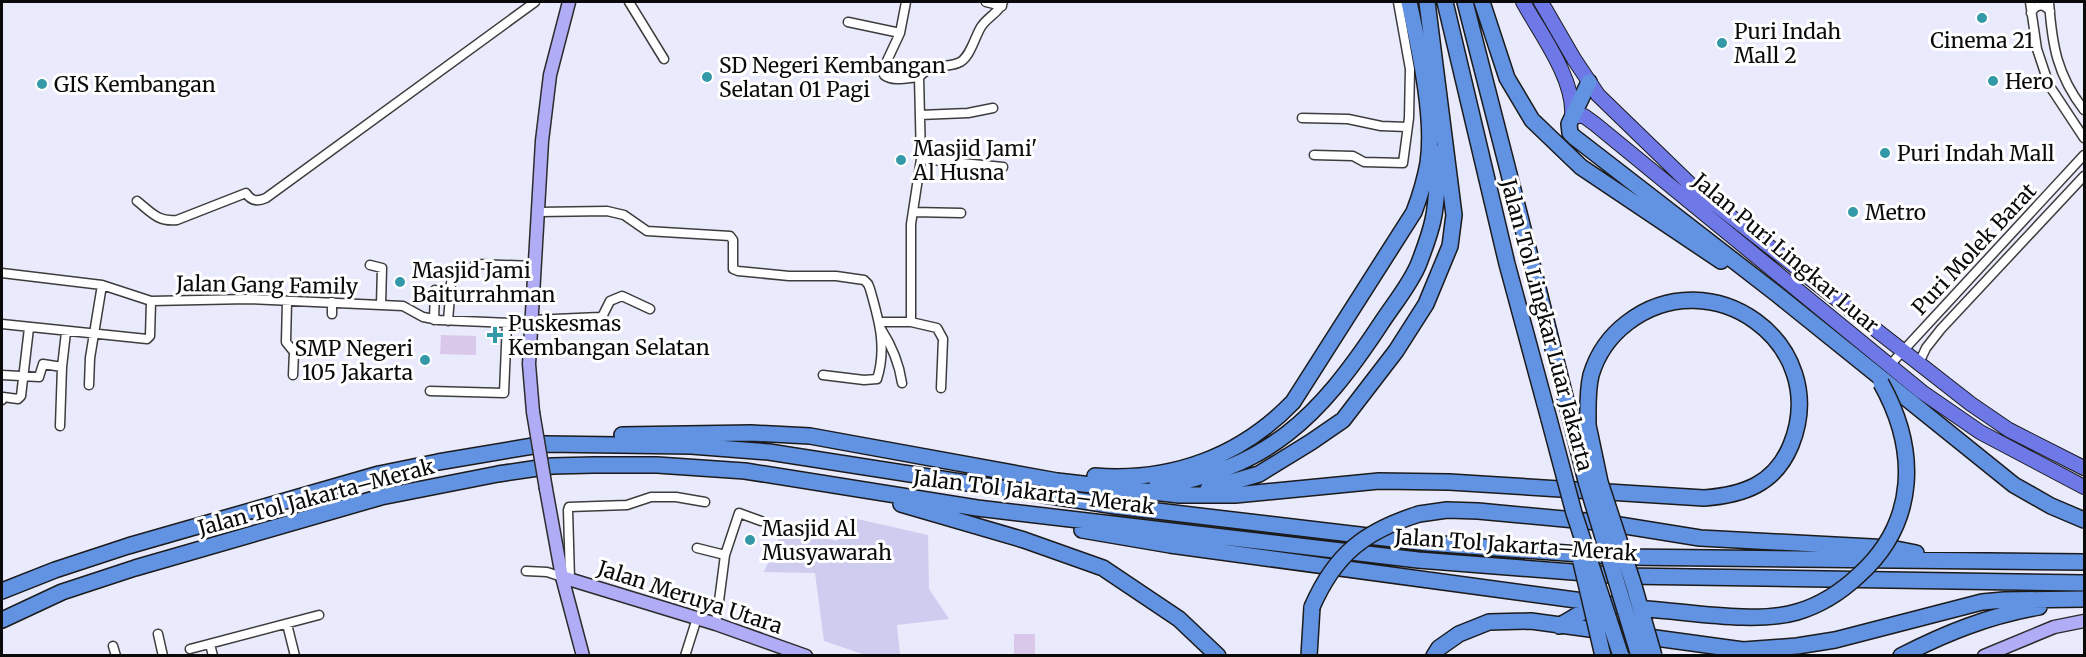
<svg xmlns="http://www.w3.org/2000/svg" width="2086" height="657" font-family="Merriweather,serif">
<rect width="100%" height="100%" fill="#e9eafc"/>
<path fill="#cfcdef" d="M844,516L928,535L929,589L949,619L897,625L900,655H865L824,641L815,573L764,572L783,528L837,541Z"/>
<path fill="#dac8ea" d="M441,335L476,336V355L440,354Z
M1014,634H1035V655H1014Z"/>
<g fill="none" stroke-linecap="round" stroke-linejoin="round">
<g stroke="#3d3d3d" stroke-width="11">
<path id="street" d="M629,2L664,59
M906,2L900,33L885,65L884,75C892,82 908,78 919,77
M986,2L1002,6
M2030,2L2037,49L2049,85L2084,138
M2049,2C2052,45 2057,75 2084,110
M2031,13C2036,4 2043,3 2050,11
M848,22L900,33
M919,77C933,62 942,69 958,63C970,59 975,36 981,27C987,17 1000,12 1003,2
M920,115L968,113L993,108
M1302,118L1348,119L1381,126L1407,127
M1314,155L1353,156L1364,162L1403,163L1409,118L1410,69L1398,2
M921,159L1003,167
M137,201C152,213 158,222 177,220L246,193C251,201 257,202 266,198L535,2
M538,212L607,211L624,215L647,231L730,236L733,240V269L738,271L789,276H836L864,280L868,284L870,289C879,320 887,348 877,379L864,380L823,375
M913,212L961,213
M475,264L535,266
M370,265L382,268L381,305
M2,273L102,285L151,301L248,299L381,305L403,306L423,317L439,320L532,324
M287,301L286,342L294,352L293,375
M332,314V302
M434,320L435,290
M532,320L600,317L603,315L610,301L622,296L650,309
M448,321L451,283
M879,322H911L937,328L943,339L941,388
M911,322V224L921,159L919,77
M2,324L147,339L150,336L151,301
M881,329C892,346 899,363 902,383
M1919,363L1926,348L1941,329L2084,176
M1889,366L2084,155
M2,375L39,377L43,364L62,367L66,332
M89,385L90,358L102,285
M430,391L504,393L507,323
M2,400L3,397L18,399L21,396L29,328
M60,426L62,367
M697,548L725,555
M526,571L547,572L562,577
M570,579L568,510L569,507L627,505L651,497H676L705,502
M287,624L295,656
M716,624L725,555L739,513L761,521
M158,634L163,656
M210,644L213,656
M113,646L116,656
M190,649L319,615
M685,656L697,618"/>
</g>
<g stroke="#2c2c2c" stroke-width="15">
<path id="secondary" d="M533,412L529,364L542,141L550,75L569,2
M546,489L562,577L583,656
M562,577L716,624L806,656
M1984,656L2054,627L2084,621"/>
</g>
<g stroke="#1b1b1b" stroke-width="16">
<path id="primary" d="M1523,2C1540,33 1575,79 1572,116H1584L1595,124L1922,392L1980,432L2084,487
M1541,2L1574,59L1598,95L1693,187L1971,404L2009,430L2084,468"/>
</g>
<g stroke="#1b1b1b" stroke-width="18">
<path id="highway" d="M1445,2L1507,264L1549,419
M1465,2L1531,260
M1482,2L1507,78L1532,120L1581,167L1721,261
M1589,82L1569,124L1570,133L1574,137L1778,295L2014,485L2051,506L2084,520
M622,435L751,433L810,436L1057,481L1179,495H1235L1379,481L1449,482L1704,498C1744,495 1775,484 1791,445C1832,343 1711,258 1627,323C1610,336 1597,355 1591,375C1587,392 1588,408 1588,425
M1095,476C1171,482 1240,457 1293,402L1414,212C1420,196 1425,180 1428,163C1435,117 1419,48 1409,2
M1156,487C1269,468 1319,417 1380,325C1392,306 1411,284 1419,263C1424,250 1430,234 1433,220C1438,198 1436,174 1441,152
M1208,489L1259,474L1311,442L1343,420L1396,351L1426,304L1450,246L1454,215L1427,2
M901,504L1024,540L1103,568L1179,619L1218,656
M1419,514L1447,510L1478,511L1607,523L1700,538L1891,548L1916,553
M1082,530L1170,545L1635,608
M2,591L55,570L128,546L379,474L438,462L545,444L691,446L769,452L1115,506L1427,543L1622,557L2084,562
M2,620L62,592L135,568L381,497L498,474L552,466L594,465H657L745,471L977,508L1418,560L1624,576L2084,583
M1559,626L1598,603
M1309,656L1312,607
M1434,656L1439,648L1459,634L1489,622L1531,621L1743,650L1797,646L1835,640L1982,602L2004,600L2084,599
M1901,656C1946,633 1988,616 2039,607"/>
</g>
<use href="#street" stroke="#fff" stroke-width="8"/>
<use href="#secondary" stroke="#b0acf5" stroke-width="12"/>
<use href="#primary" stroke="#6e78e7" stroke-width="14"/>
<use href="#highway" stroke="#6292e2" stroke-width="15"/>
<g stroke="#2c2c2c" stroke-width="15" stroke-linecap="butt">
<path id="secondary-bridge" d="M533,412L546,489"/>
</g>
<g stroke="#1b1b1b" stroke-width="18" stroke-linecap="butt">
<path id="highway-bridge" d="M1531,260L1586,481L1639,656
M1549,419L1574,513L1621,656
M1588,425L1600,482L1634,586L1654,656
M1581,562L1603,656
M1312,607C1335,554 1365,531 1419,514
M1647,609C1691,612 1755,624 1797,612C1821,605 1841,592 1859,575C1918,522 1918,449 1881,383"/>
</g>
<use href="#secondary-bridge" stroke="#b0acf5" stroke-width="12"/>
<use href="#highway-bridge" stroke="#6292e2" stroke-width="15"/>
</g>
<g fill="#3499a7" stroke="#fff" stroke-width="2">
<circle cx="1982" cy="18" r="6"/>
<circle cx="1722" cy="43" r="6"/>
<circle cx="707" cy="77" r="6"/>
<circle cx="1993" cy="81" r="6"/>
<circle cx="42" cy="84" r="6"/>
<circle cx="1885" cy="153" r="6"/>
<circle cx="901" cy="160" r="6"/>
<circle cx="1853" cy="212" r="6"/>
<circle cx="400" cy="282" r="6"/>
<path d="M492 326h6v6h6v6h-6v6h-6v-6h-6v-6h6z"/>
<circle cx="425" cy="360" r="6"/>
<circle cx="750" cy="540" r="6"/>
</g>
<g text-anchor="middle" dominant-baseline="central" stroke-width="6" stroke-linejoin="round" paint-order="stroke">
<g font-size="21" fill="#0a0a0a" stroke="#fff" text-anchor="start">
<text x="1734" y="31">Puri Indah<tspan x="1734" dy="24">Mall 2</tspan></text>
<text x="1982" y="40" text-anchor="middle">Cinema 21</text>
<text x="719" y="65">SD Negeri Kembangan<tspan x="719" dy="24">Selatan 01 Pagi</tspan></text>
<text x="2005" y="81">Hero</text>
<text x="54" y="84">GIS Kembangan</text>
<text x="913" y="148">Masjid Jami'<tspan x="913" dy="24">Al Husna</tspan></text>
<text x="1897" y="153">Puri Indah Mall</text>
<text x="1865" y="212">Metro</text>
<text x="412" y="270">Masjid Jami<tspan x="412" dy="24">Baiturrahman</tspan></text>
<text x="508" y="323">Puskesmas<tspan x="508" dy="24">Kembangan Selatan</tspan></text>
<text x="413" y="348" text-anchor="end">SMP Negeri<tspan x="413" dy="24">105 Jakarta</tspan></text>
<text x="762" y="528">Masjid Al<tspan x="762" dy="24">Musyawarah</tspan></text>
</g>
<g font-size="21" fill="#0a0a0a" stroke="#fff">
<text transform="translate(1974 249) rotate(-47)">Puri Molek Barat</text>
<text transform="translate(1786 253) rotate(40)">Jalan Puri Lingkar Luar</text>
<text transform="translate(267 285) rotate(1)">Jalan Gang Family</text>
<text transform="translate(1547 325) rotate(75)">Jalan Tol Lingkar Luar Jakarta</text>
<text transform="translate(1034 492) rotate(7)">Jalan Tol Jakarta–Merak</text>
<text transform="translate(316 497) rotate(-15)">Jalan Tol Jakarta–Merak</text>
<text transform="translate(1516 545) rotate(4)">Jalan Tol Jakarta–Merak</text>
<text transform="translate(690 597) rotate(18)">Jalan Meruya Utara</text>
</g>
</g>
<rect width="2086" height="657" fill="none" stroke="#0a0a0a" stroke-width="6"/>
</svg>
